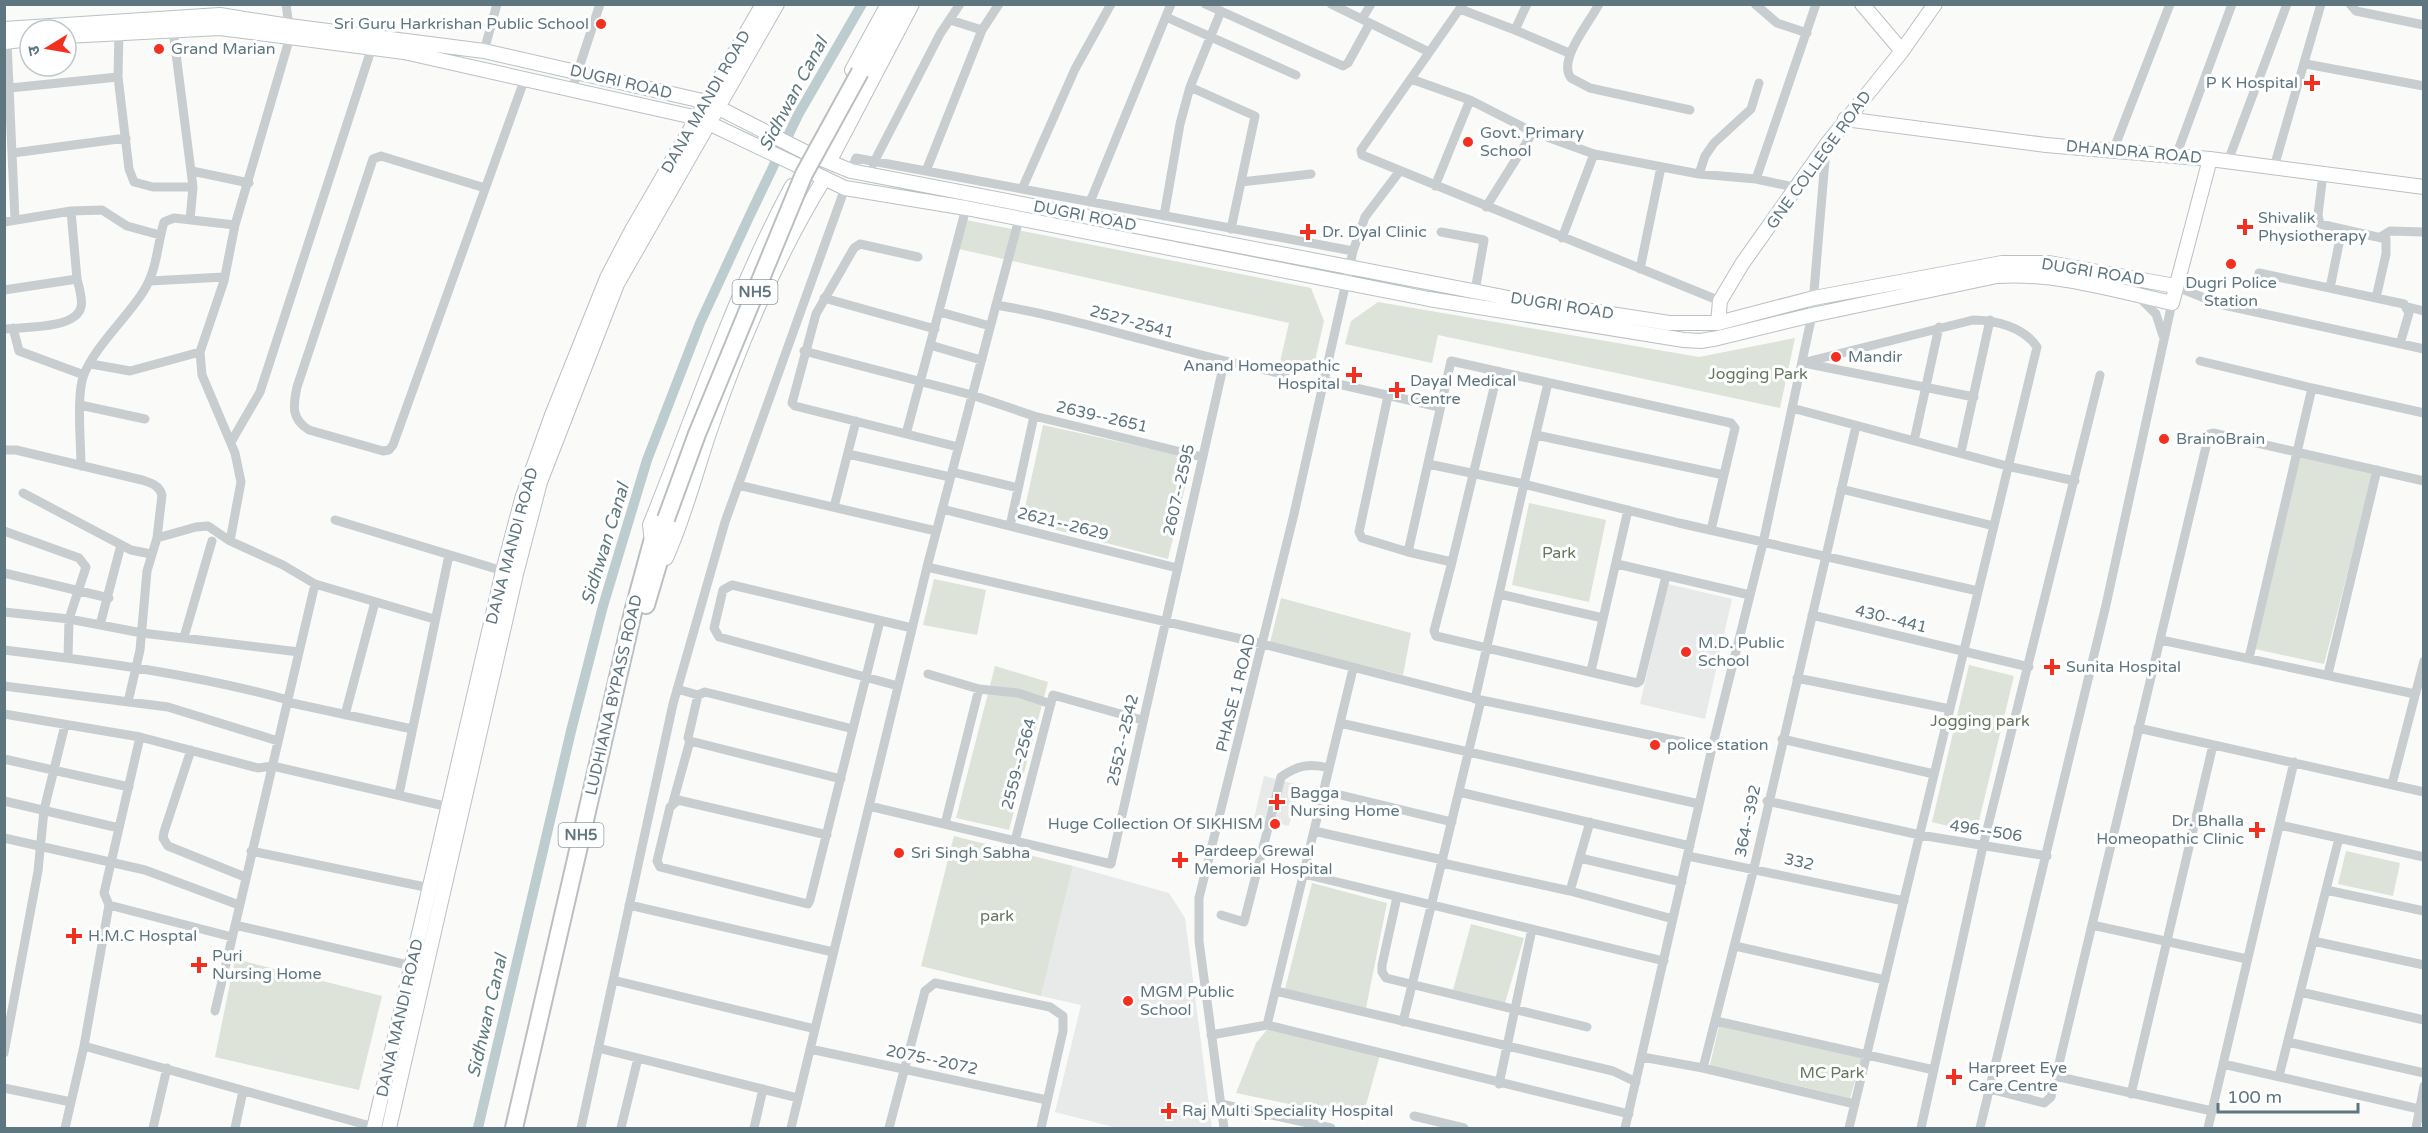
<svg xmlns="http://www.w3.org/2000/svg" width="2428" height="1133" font-family="'Varela Round','Noto Sans Devanagari',sans-serif">
<rect width="100%" height="100%" fill="#fafaf8"/>
<path fill="#e8eae9" d="M1668,584L1732,599L1705,719L1640,704Z
M1264,776L1299,785L1289,826L1254,818Z
M1073,866L1169,893L1185,918L1212,1128H1117L1055,1112L1081,1005L1041,996Z"/>
<path fill="#dde3d8" d="M966,220L1311,288L1324,321L1313,369L1280,362L1289,323L959,249Z
M1378,302L1699,357L1795,338L1780,408L1438,335L1432,363L1345,344L1351,321Z
M1043,425L1192,458L1168,559L1022,521Z
M2300,452L2374,470L2324,664L2255,649Z
M1529,503L1606,520L1589,602L1512,585Z
M934,579L986,590L977,635L923,625Z
M1281,598L1411,633L1403,675L1270,643Z
M1969,665L2014,676L1976,833L1932,822Z
M995,666L1048,682L1009,830L956,818Z
M954,836L1073,866L1041,996L921,966Z
M2346,851L2400,863L2393,896L2338,884Z
M1312,883L1387,903L1366,1008L1285,989Z
M1471,924L1524,938L1505,1003L1453,990Z
M235,959L382,996L359,1090L215,1057Z
M1270,1026L1380,1055L1362,1119L1236,1093L1256,1043Z
M1719,1026L1862,1058L1850,1098L1710,1065Z"/>
<g fill="none" stroke-linecap="round" stroke-linejoin="round">
<path stroke="#bdcdcf" stroke-width="10" d="M478,1128L571,731L603,606L647,460L700,323L750,215L798,115L862,4"/>
<g stroke="#b9c1c5" stroke-width="16">
<path id="secondary" d="M1862,4L1902,51
M4,29L220,15L289,26L484,51L707,102L805,152L851,171L1514,299L1669,323H1718L1814,298L2002,263H2049L2175,286
M66,36L220,28L404,52L698,118L845,188L966,208L1429,299L1684,340L1701,341L1718,338L1812,315L1997,276C2056,272 2114,290 2172,303L2210,159
M4,42L30,39
M852,70L888,4
M1845,119L2046,145L2210,159L2424,187
M829,162L912,4
M1718,323L1720,301L1742,264L1827,144L1902,51L1935,4
M652,542L650,525C696,411 734,294 792,186
M666,558C684,518 695,475 709,433C739,346 776,257 824,179
M374,1128L503,571L522,499L552,415L607,278L632,230L763,4
M389,1128L516,574L540,482L617,284L777,4"/>
</g>
<g stroke="#babfc2" stroke-width="20">
<path id="highway" d="M860,72L900,4
M646,605L665,541L664,523
M514,1128L633,612L652,542L666,519"/>
</g>
<path stroke="#c8cdd0" stroke-width="9" d="M286,4L289,26
M1205,4L1343,66L1348,63L1370,23
M1331,4L1429,52
M1463,4L1361,150L1362,155L1720,301
M1527,4L1515,30L1569,53
M1599,4C1590,22 1557,60 1571,78L1590,88L1690,110
M1755,4L1777,23L1807,33
M2350,4L2356,11L2424,25
M1460,9L1515,30
M1221,11L1190,87L1255,116L1231,229
M1166,17L1296,75
M1362,19L1371,4
M950,20L982,30
M173,30L193,187L190,220
M290,37L235,225L224,281L200,352L202,375L235,453L241,482L230,541L283,565L315,584L434,619
M7,42L15,220
M484,51L497,4
M2306,64L2424,86
M118,77L119,31
M1411,79L1470,100L1435,186
M10,88L118,77L129,169L134,182L153,187H193
M572,89L600,4
M1470,100L1533,132
M2113,151L2170,4
M13,153L126,138
M2176,156L2232,4
M2228,161L2287,4
M873,164L940,34L960,4
M2274,167L2321,4
M192,171L249,183
M851,171L856,158L926,171L982,30L999,4
M926,171L1353,251L1294,514L1199,898V941L1224,1128
M1699,174L1705,156L1714,143L1751,109L1759,83
M2323,174L2318,215L2320,224L2386,239V254L2376,298
M1241,182L1311,174
M485,188L381,156L373,159L297,387C293,406 291,419 309,430L383,451L389,450L393,445L525,78
M1798,188L1756,179L1816,4
M1022,189L1075,69L1111,4
M1090,202L1171,4
M1486,207L1533,132L1594,154L1699,174L1756,179
M966,208L930,345L981,360
M71,211L77,279
M1164,216L1180,124L1190,87
M1019,219L996,305C1093,321 1187,356 1285,374
M4,222L71,211L102,210L127,226L160,235
M1441,232L1484,240L1475,291
M2382,236L2390,231L2424,232
M1562,238L1594,154
M1353,251L1365,217L1399,172
M918,257L860,244L854,248L816,314L792,403L795,406L958,447
M1640,269L1661,167
M2259,273L2404,304L2409,313L2400,344
M150,281L224,277
M2175,286L2219,304L2424,349
M2330,288L2342,229
M4,290L77,279C79,287 83,299 81,307C76,329 24,327 4,329
M2138,296L2156,314L2163,336
M824,298L935,329
M2408,307L2424,311
M940,312L990,326
M13,328L19,351L84,375
M804,351L972,395L1034,416
M2200,361L2312,388
M1802,363L1973,320C1995,320 2024,327 2037,347L1849,1128
M1804,363L1974,397
M91,364L130,371L200,352
M1325,381L1439,407
M1548,383L1524,484L1679,523L1978,591
M1388,396L1359,532L1362,538L1408,552
M80,405L145,419
M1792,408L2007,466L2075,481
M906,434L930,345
M1536,435L1724,475
M1914,441L1939,327
M231,442L260,392L372,47
M4,450H16L142,480C151,483 159,485 162,495L157,538L147,571L140,650L128,702
M1961,452L1990,320
M848,454L950,477
M1428,464L1524,484L1475,699
M81,466C81,444 76,394 84,374C98,343 125,320 143,292C157,271 157,246 164,222L174,218L235,225
M952,472L1018,488
M738,485L936,531
M1841,489L1994,526
M23,493L131,550L151,554
M834,507L856,421
M942,509L1177,568
M335,520L503,571
M1010,526L1034,416L1202,457
M4,531L79,558L86,567L69,619L68,658
M157,538L196,527L208,526L230,541
M1452,562L1498,371
M1617,564L1750,595
M927,567L996,305
M4,573L109,598
M1666,576L1640,681L1637,683L1436,636L1434,631L1452,562L1408,552L1451,361L1731,423L1735,428L1711,530
M1499,594L1603,618
M4,612L69,619L142,633L299,652
M1812,615L2029,667
M100,625L121,545
M184,637L212,541
M2161,640L2415,694
M4,650C101,662 194,674 288,700
M2249,658L2312,388L2424,413
M1591,671L1628,510
M928,674L979,689L1018,693L1051,704
M2328,674L2377,470
M1797,678L1950,709
M4,686L168,707L278,741
M898,686L719,637L714,628L723,590L732,585L912,628
M677,689L698,695
M287,702L412,729
M4,714L140,737L258,768L273,766L453,808
M345,715L375,602
M1340,723L1699,804
M2138,728L2424,792
M1782,739L1934,774
M191,750L164,832L163,838L168,846L245,877
M4,759L129,787
M841,779L690,741L688,738L698,695L705,692L853,729
M2392,784L2424,661
M1324,791L1452,822
M1459,792L1690,846
M399,794L449,555
M4,801L119,828
M1767,801L1920,835L2047,856
M673,802L690,741
M869,806L1111,864L1224,363
M1590,822L1570,891L1673,919
M945,824L979,689
M2280,825L2424,857
M1314,831L1443,860
M827,835L678,800L670,807L657,861L660,867L808,904L810,900L880,621
M4,838L145,870L239,905
M1015,841L1053,695L1142,720
M251,851L430,888
M1688,856L1904,901
M1580,858L1682,882
M1442,863L1570,891
M1304,874L1664,961
M2326,890L2424,911
M1397,897L1382,965V972L1386,978L1587,1027
M109,905L104,893L140,737
M629,905L833,952
M1221,915L1244,922L1281,777C1298,765 1310,763 1329,768
M235,925L412,966
M2092,925L2247,959
M2313,941L2424,965
M1735,946L1885,980
M613,980L815,1029
M1276,991L1613,1071L1636,1082
M2300,992L2424,1020
M215,1011L315,584
M1716,1021L1934,1070
M1403,1022L1481,700
M1267,1025L1629,1114
M1211,1035L1267,1025L1353,669
M2288,1042L2424,1073
M84,1046L374,1127
M598,1048L798,1098
M810,1049L1047,1100
M4,1053L38,871L44,810L65,725
M1642,1057L1703,1068
M2223,1064L2419,1109
M2055,1076L2212,1111
M2279,1076L2339,838
M1499,1084L1532,929
M4,1088L71,1102
M1990,1089L2044,1103L2051,1097L2209,434L2213,433L2424,481
M2131,1094L2213,745
M1221,1104L1331,1128
M1855,1104L1703,1068L1754,868L1856,426
M1414,1116L1464,1128
M65,1128L84,1046L109,905L232,937
M153,1128L167,1068
M235,1128L243,1091
M581,1128L673,704L725,522L845,188
M621,1128L638,1058
M754,1128L763,1089
M791,1128L927,567L1263,644L1481,700L1712,748
M889,1128L925,991L935,983L1050,1007L1063,1016V1031L1041,1128
M1625,1128L1712,748L1763,543L1812,315L1826,148
M1921,1128L1983,846L2100,375
M1980,1128L2106,605L2172,303
M2208,1128L2294,762
M2416,1128L2424,1086"/>
<use href="#secondary" stroke="#fff" stroke-width="14"/>
<use href="#highway" stroke="#fff" stroke-width="16"/>
<g stroke="#babfc2" stroke-width="20" stroke-linecap="butt">
<path id="highway-bridge" d="M666,519L697,434L804,174L860,72"/>
</g>
<use href="#highway-bridge" stroke="#fff" stroke-width="16"/>
</g>
<g fill="#f32f1f" stroke="#fff" stroke-width="2">
<circle cx="601" cy="24" r="6"/>
<circle cx="159" cy="49" r="6"/>
<path d="M2309 74h6v6h6v6h-6v6h-6v-6h-6v-6h6z"/>
<circle cx="1468" cy="142" r="6"/>
<path d="M2242 218h6v6h6v6h-6v6h-6v-6h-6v-6h6z"/>
<path d="M1305 223h6v6h6v6h-6v6h-6v-6h-6v-6h6z"/>
<circle cx="2231" cy="264" r="6"/>
<circle cx="1836" cy="357" r="6"/>
<path d="M1351 366h6v6h6v6h-6v6h-6v-6h-6v-6h6z"/>
<path d="M1394 381h6v6h6v6h-6v6h-6v-6h-6v-6h6z"/>
<circle cx="2164" cy="439" r="6"/>
<circle cx="1686" cy="652" r="6"/>
<path d="M2049 658h6v6h6v6h-6v6h-6v-6h-6v-6h6z"/>
<circle cx="1655" cy="745" r="6"/>
<path d="M1274 793h6v6h6v6h-6v6h-6v-6h-6v-6h6z"/>
<circle cx="1275" cy="824" r="6"/>
<path d="M2254 821h6v6h6v6h-6v6h-6v-6h-6v-6h6z"/>
<circle cx="899" cy="853" r="6"/>
<path d="M1177 851h6v6h6v6h-6v6h-6v-6h-6v-6h6z"/>
<path d="M71 927h6v6h6v6h-6v6h-6v-6h-6v-6h6z"/>
<path d="M196 956h6v6h6v6h-6v6h-6v-6h-6v-6h6z"/>
<circle cx="1128" cy="1001" r="6"/>
<path d="M1951 1068h6v6h6v6h-6v6h-6v-6h-6v-6h6z"/>
<path d="M1166 1102h6v6h6v6h-6v6h-6v-6h-6v-6h6z"/>
</g>
<g text-anchor="middle" dominant-baseline="central" stroke-width="6" stroke-linejoin="round" paint-order="stroke">
<g fill="#fff" stroke="#8e9fa6" stroke-width="1.5">
<rect x="732.5" y="280" width="45" height="24" rx="4.5"/>
<rect x="558.5" y="823" width="45" height="24" rx="4.5"/>
</g>
<g font-size="15" font-weight="bold" fill="#5e7680">
<text x="755" y="292">NH5</text>
<text x="581" y="835">NH5</text>
</g>
<g font-size="16" fill="#5e7680" stroke="#fff" text-anchor="start">
<text x="589" y="24" text-anchor="end">Sri Guru Harkrishan Public School</text>
<text x="171" y="49">Grand Marian</text>
<text x="2298" y="83" text-anchor="end">P K Hospital</text>
<text x="1480" y="133">Govt. Primary<tspan x="1480" dy="18">School</tspan></text>
<text x="2258" y="218">Shivalik<tspan x="2258" dy="18">Physiotherapy</tspan></text>
<text x="1322" y="232">Dr. Dyal Clinic</text>
<text x="2231" y="283" text-anchor="middle">Dugri Police<tspan x="2231" dy="18">Station</tspan></text>
<text x="1848" y="357">Mandir</text>
<text x="1340" y="366" text-anchor="end">Anand Homeopathic<tspan x="1340" dy="18">Hospital</tspan></text>
<text x="1410" y="381">Dayal Medical<tspan x="1410" dy="18">Centre</tspan></text>
<text x="2176" y="439">BrainoBrain</text>
<text x="1698" y="643">M.D. Public<tspan x="1698" dy="18">School</tspan></text>
<text x="2066" y="667">Sunita Hospital</text>
<text x="1667" y="745">police station</text>
<text x="1290" y="793">Bagga<tspan x="1290" dy="18">Nursing Home</tspan></text>
<text x="2244" y="821" text-anchor="end">Dr. Bhalla<tspan x="2244" dy="18">Homeopathic Clinic</tspan></text>
<text x="1263" y="824" text-anchor="end">Huge Collection Of SIKHISM</text>
<text x="1194" y="851">Pardeep Grewal<tspan x="1194" dy="18">Memorial Hospital</tspan></text>
<text x="911" y="853">Sri Singh Sabha</text>
<text x="88" y="936">H.M.C Hosptal</text>
<text x="212" y="956">Puri<tspan x="212" dy="18">Nursing Home</tspan></text>
<text x="1140" y="992">MGM Public<tspan x="1140" dy="18">School</tspan></text>
<text x="1968" y="1068">Harpreet Eye<tspan x="1968" dy="18">Care Centre</tspan></text>
<text x="1182" y="1111">Raj Multi Speciality Hospital</text>
</g>
<g font-size="16" fill="#5e7680" stroke="#fff">
<text transform="translate(621 82) rotate(13)">DUGRI ROAD</text>
<text transform="translate(706 102) rotate(-60)">DANA MANDI ROAD</text>
<text transform="translate(2134 152) rotate(5)">DHANDRA ROAD</text>
<text transform="translate(1819 160) rotate(-54)">GNE COLLEGE ROAD</text>
<text transform="translate(1085 216) rotate(11)">DUGRI ROAD</text>
<text transform="translate(2093 272) rotate(9)">DUGRI ROAD</text>
<text transform="translate(1562 306) rotate(9)">DUGRI ROAD</text>
<text transform="translate(1132 322) rotate(15)">2527-2541</text>
<text transform="translate(1102 417) rotate(13)">2639--2651</text>
<text transform="translate(1179 490) rotate(-77)">2607--2595</text>
<text transform="translate(1063 524) rotate(14)">2621--2629</text>
<text transform="translate(512 546) rotate(-75)">DANA MANDI ROAD</text>
<text transform="translate(1891 619) rotate(14)">430--441</text>
<text transform="translate(1236 693) rotate(-76)">PHASE 1 ROAD</text>
<text transform="translate(614 695) rotate(-77)">LUDHIANA BYPASS ROAD</text>
<text transform="translate(1123 740) rotate(-77)">2552--2542</text>
<text transform="translate(1019 764) rotate(-75)">2559--2564</text>
<text transform="translate(1748 821) rotate(-78)">364--392</text>
<text transform="translate(1986 831) rotate(9)">496--506</text>
<text transform="translate(1799 862) rotate(13)">332</text>
<text transform="translate(400 1018) rotate(-77)">DANA MANDI ROAD</text>
<text transform="translate(932 1060) rotate(12)">2075--2072</text>
</g>
<g font-size="16" fill="#66775e" stroke="#fff">
<text x="1758" y="374">Jogging Park</text>
<text x="1559" y="553">Park</text>
<text x="1980" y="721">Jogging park</text>
<text x="997" y="916">park</text>
<text x="1832" y="1073">MC Park</text>
</g>
<g font-size="18" font-style="italic" fill="#5e7b7e" stroke="#fff">
<text transform="translate(793 94) rotate(-62)">Sidhwan Canal</text>
<text transform="translate(605 544) rotate(-73)">Sidhwan Canal</text>
<text transform="translate(487 1016) rotate(-77)">Sidhwan Canal</text>
</g>
</g>
<rect width="2428" height="1133" fill="none" stroke="#5e7680" stroke-width="12"/>
<g transform="translate(48 48) rotate(259)"><circle r="28" fill="#ffffff" stroke="#bfc8cc" stroke-width="1.5"/>
<path d="M0-4.5L10 22L0 15L-10 22Z" fill="#f32f1f"/>
<text y="-9" font-size="16" font-weight="bold" text-anchor="middle" fill="#5e7680">उ</text>
</g>
<path d="M2218 1103v9h140v-9" fill="none" stroke="#5e7680" stroke-width="3"/>
<text x="2227" y="1103" font-size="18" fill="#5e7680" stroke="#ffffff" stroke-width="4.5" paint-order="stroke">100 m</text>
</svg>
